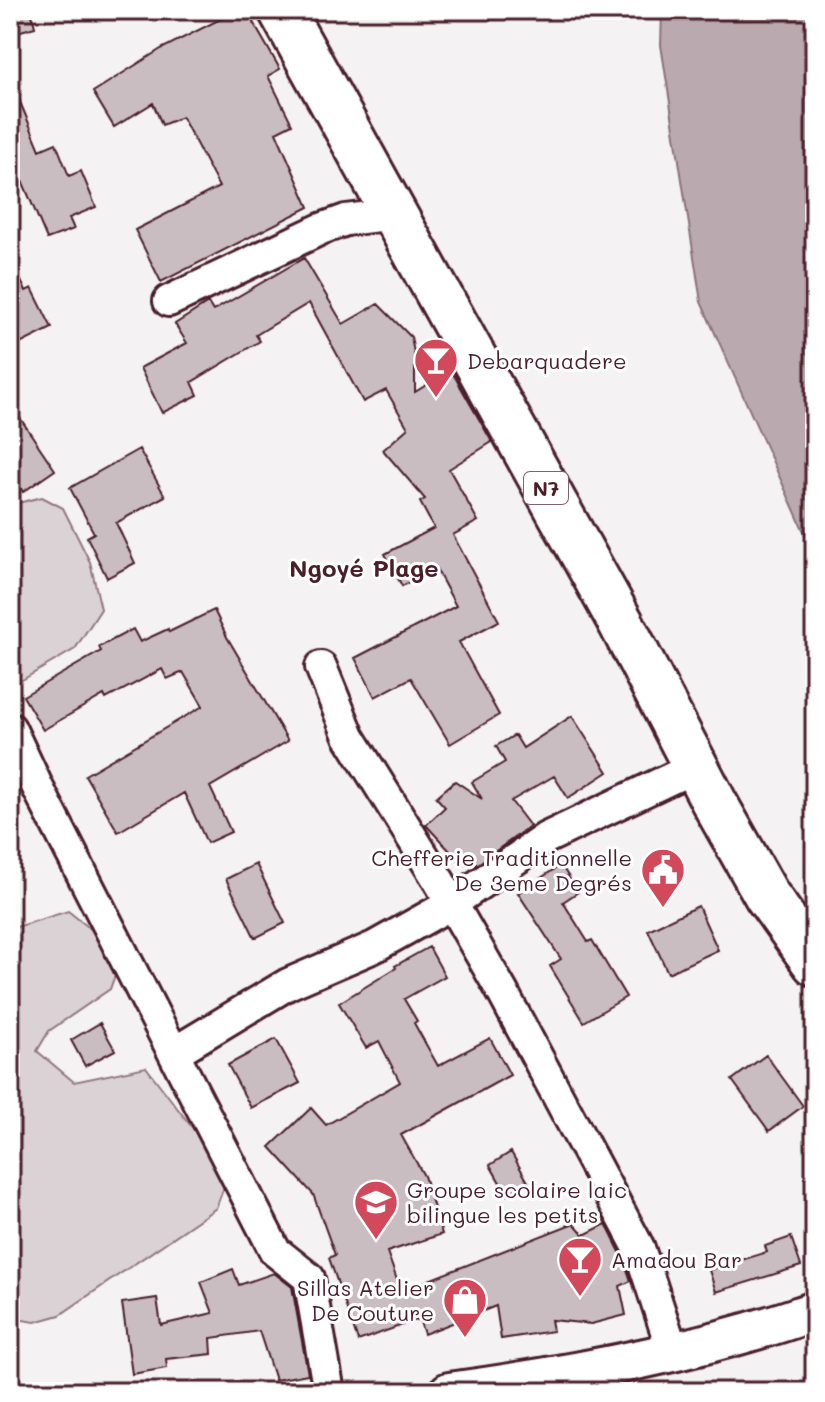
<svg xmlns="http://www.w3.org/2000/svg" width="825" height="1402" font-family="Mali,sans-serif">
<rect width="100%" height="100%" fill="#f4f2f2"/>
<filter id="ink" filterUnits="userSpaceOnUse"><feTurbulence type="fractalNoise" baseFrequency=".0125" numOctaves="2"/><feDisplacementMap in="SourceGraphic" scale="16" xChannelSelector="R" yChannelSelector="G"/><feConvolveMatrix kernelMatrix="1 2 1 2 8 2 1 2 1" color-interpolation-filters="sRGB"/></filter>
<g filter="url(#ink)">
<path fill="#dbd2d5" stroke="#927880" stroke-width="2" d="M42,497L63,508L90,562L101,609L75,649L10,687V505Z
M68,911L107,942L119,964L110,989L49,1031L37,1051L74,1082L146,1067L219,1163L224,1187L216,1208L60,1315L35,1322L10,1318V929Z"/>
<path fill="#baa9ae" stroke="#8d727a" stroke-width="2" d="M662,10H815V556L701,302L661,45Z"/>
<path fill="#cabdc1" stroke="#4a1f2b" stroke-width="2" d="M10,10H31L35,27L10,34Z
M238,10H246L280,69L268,76L292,124L276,132L309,207L161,282L135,230L219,187L182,117L162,125L153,103L114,127L93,92L161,49Z
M10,78L40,150L56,143L69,176L81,171L96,207L69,218L74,229L47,239L10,152Z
M304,258L343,324L378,304L411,337L415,358V392L451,370L492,442L449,469L478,521L453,535L499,621L459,642L499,715L450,744L411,678L375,697L355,658L456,606L435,567L402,586L385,554L434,528L420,502L425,499L383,450L408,428L386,390L363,402L309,303L256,335L260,341L192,382L198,395L162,413L140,368L187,343L175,324L208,303L213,311Z
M10,259L26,291L32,288L52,328L10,349Z
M10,403L55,470L23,492L10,472Z
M139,449L165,496L116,523L135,563L107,578L87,537L94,533L70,488Z
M214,610L227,637L288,741L210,787L231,832L207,843L184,793L118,832L85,775L203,706L183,672L167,679L162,669L106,699L104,695L43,730L23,696L101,651L99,647L133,629L140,642L168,629L169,632Z
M572,716L608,772L568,798L554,776L511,801L530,826L478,864L461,863L426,825L445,807L436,797L455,781L482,799L472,782L505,762L496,746L515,735L523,748Z
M256,864L285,923L255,938L226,879Z
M561,865L578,892L563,902L588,942L592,940L626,997L584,1022L550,966L561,959L518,893Z
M698,906L718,950L668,973L648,930Z
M429,947L445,976L404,999L417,1021L414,1023L438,1066L490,1038L510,1075L401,1135L424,1176L442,1234L387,1252L401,1291L574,1223L584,1235L606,1224L623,1258L631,1281L620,1286L626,1315L591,1324L551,1320L553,1331L501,1339L496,1306L424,1334L419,1319L358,1341L329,1258L335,1255L313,1194L270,1147L311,1108L326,1125L400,1082L379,1041L366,1048L339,1003L396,968L395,966Z
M100,1023L115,1050L85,1066L71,1040Z
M276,1039L300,1083L251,1108L228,1065Z
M766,1055L803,1106L769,1131L732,1080Z
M511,1152L528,1182L507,1195L490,1165Z
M791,1237L801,1266L716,1292L709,1270L767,1252L765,1246Z
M233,1269L239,1285L274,1273L292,1287L308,1374L275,1380L259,1331L211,1338L212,1354L166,1359L167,1368L132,1374L122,1303L157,1298L161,1325L213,1313L201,1282Z"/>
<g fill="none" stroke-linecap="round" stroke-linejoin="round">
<g stroke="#4a1f2b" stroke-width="36">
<path id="minor" d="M169,301L321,229L346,220L394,214
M321,667L349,736L439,881L503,993L639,1248L673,1352
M10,728L39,790L275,1251L309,1278L329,1392
M175,1052L288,984L374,947L451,904L546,838L697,766"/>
</g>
<g stroke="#4a1f2b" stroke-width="44">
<path id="major" d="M449,1392C567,1376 702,1351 815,1311"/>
</g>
<g stroke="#4a1f2b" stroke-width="50">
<path id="highway" d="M281,10L621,623L714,802L767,896L815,963"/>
</g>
<use href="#minor" stroke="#fff" stroke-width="30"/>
<use href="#major" stroke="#fff" stroke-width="38"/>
<use href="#highway" stroke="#fff" stroke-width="44"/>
</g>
</g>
<defs>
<g id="bar-pin" transform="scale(2.3)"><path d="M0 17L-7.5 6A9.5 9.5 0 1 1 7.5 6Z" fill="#d1495b" stroke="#fff"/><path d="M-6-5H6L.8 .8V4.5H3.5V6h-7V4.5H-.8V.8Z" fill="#fff"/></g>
<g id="civic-pin" transform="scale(2.3)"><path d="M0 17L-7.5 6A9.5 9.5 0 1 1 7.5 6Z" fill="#d1495b" stroke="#fff"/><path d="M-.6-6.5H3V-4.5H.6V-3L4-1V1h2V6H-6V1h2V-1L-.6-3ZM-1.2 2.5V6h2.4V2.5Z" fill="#fff"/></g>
<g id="school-pin" transform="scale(2.3)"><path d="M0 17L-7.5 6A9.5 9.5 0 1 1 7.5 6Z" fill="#d1495b" stroke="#fff"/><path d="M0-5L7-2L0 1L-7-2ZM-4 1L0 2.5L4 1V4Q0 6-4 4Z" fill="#fff"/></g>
<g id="shop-pin" transform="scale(2.3)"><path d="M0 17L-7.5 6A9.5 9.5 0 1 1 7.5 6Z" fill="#d1495b" stroke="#fff"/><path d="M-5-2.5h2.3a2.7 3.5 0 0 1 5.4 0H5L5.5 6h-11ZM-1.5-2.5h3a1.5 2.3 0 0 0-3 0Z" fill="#fff"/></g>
</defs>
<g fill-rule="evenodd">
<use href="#bar-pin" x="436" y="360"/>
<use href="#civic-pin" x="663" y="870"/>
<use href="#school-pin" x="376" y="1202"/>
<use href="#bar-pin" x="580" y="1259"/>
<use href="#shop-pin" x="465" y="1300"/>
</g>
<g text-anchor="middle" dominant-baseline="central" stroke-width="6" stroke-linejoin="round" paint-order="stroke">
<rect fill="#fff" stroke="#80626b" stroke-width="2" x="524" y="472" width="44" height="32" rx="6"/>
<g font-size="20" font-weight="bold" fill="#4a1f2b">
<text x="546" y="488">N7</text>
</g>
<g font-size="22" fill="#4a1f2b" stroke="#fff" text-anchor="start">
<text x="467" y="360">Debarquadere</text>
<text x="632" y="857" text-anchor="end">Chefferie Traditionnelle<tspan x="632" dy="25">De 3eme Degrés</tspan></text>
<text x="407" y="1189">Groupe scolaire laic<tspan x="407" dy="25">bilingue les petits</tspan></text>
<text x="611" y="1259">Amadou Bar</text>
<text x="434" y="1287" text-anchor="end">Sillas Atelier<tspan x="434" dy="25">De Couture</tspan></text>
</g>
<g font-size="24" font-weight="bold" fill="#4a1f2b" stroke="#fff">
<text x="364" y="567">Ngoyé Plage</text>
</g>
</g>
<rect width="825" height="1402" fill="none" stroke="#fff" stroke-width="40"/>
<rect x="20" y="20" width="785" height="1362" fill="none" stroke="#4a1f2b" stroke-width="3" filter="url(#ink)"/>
</svg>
